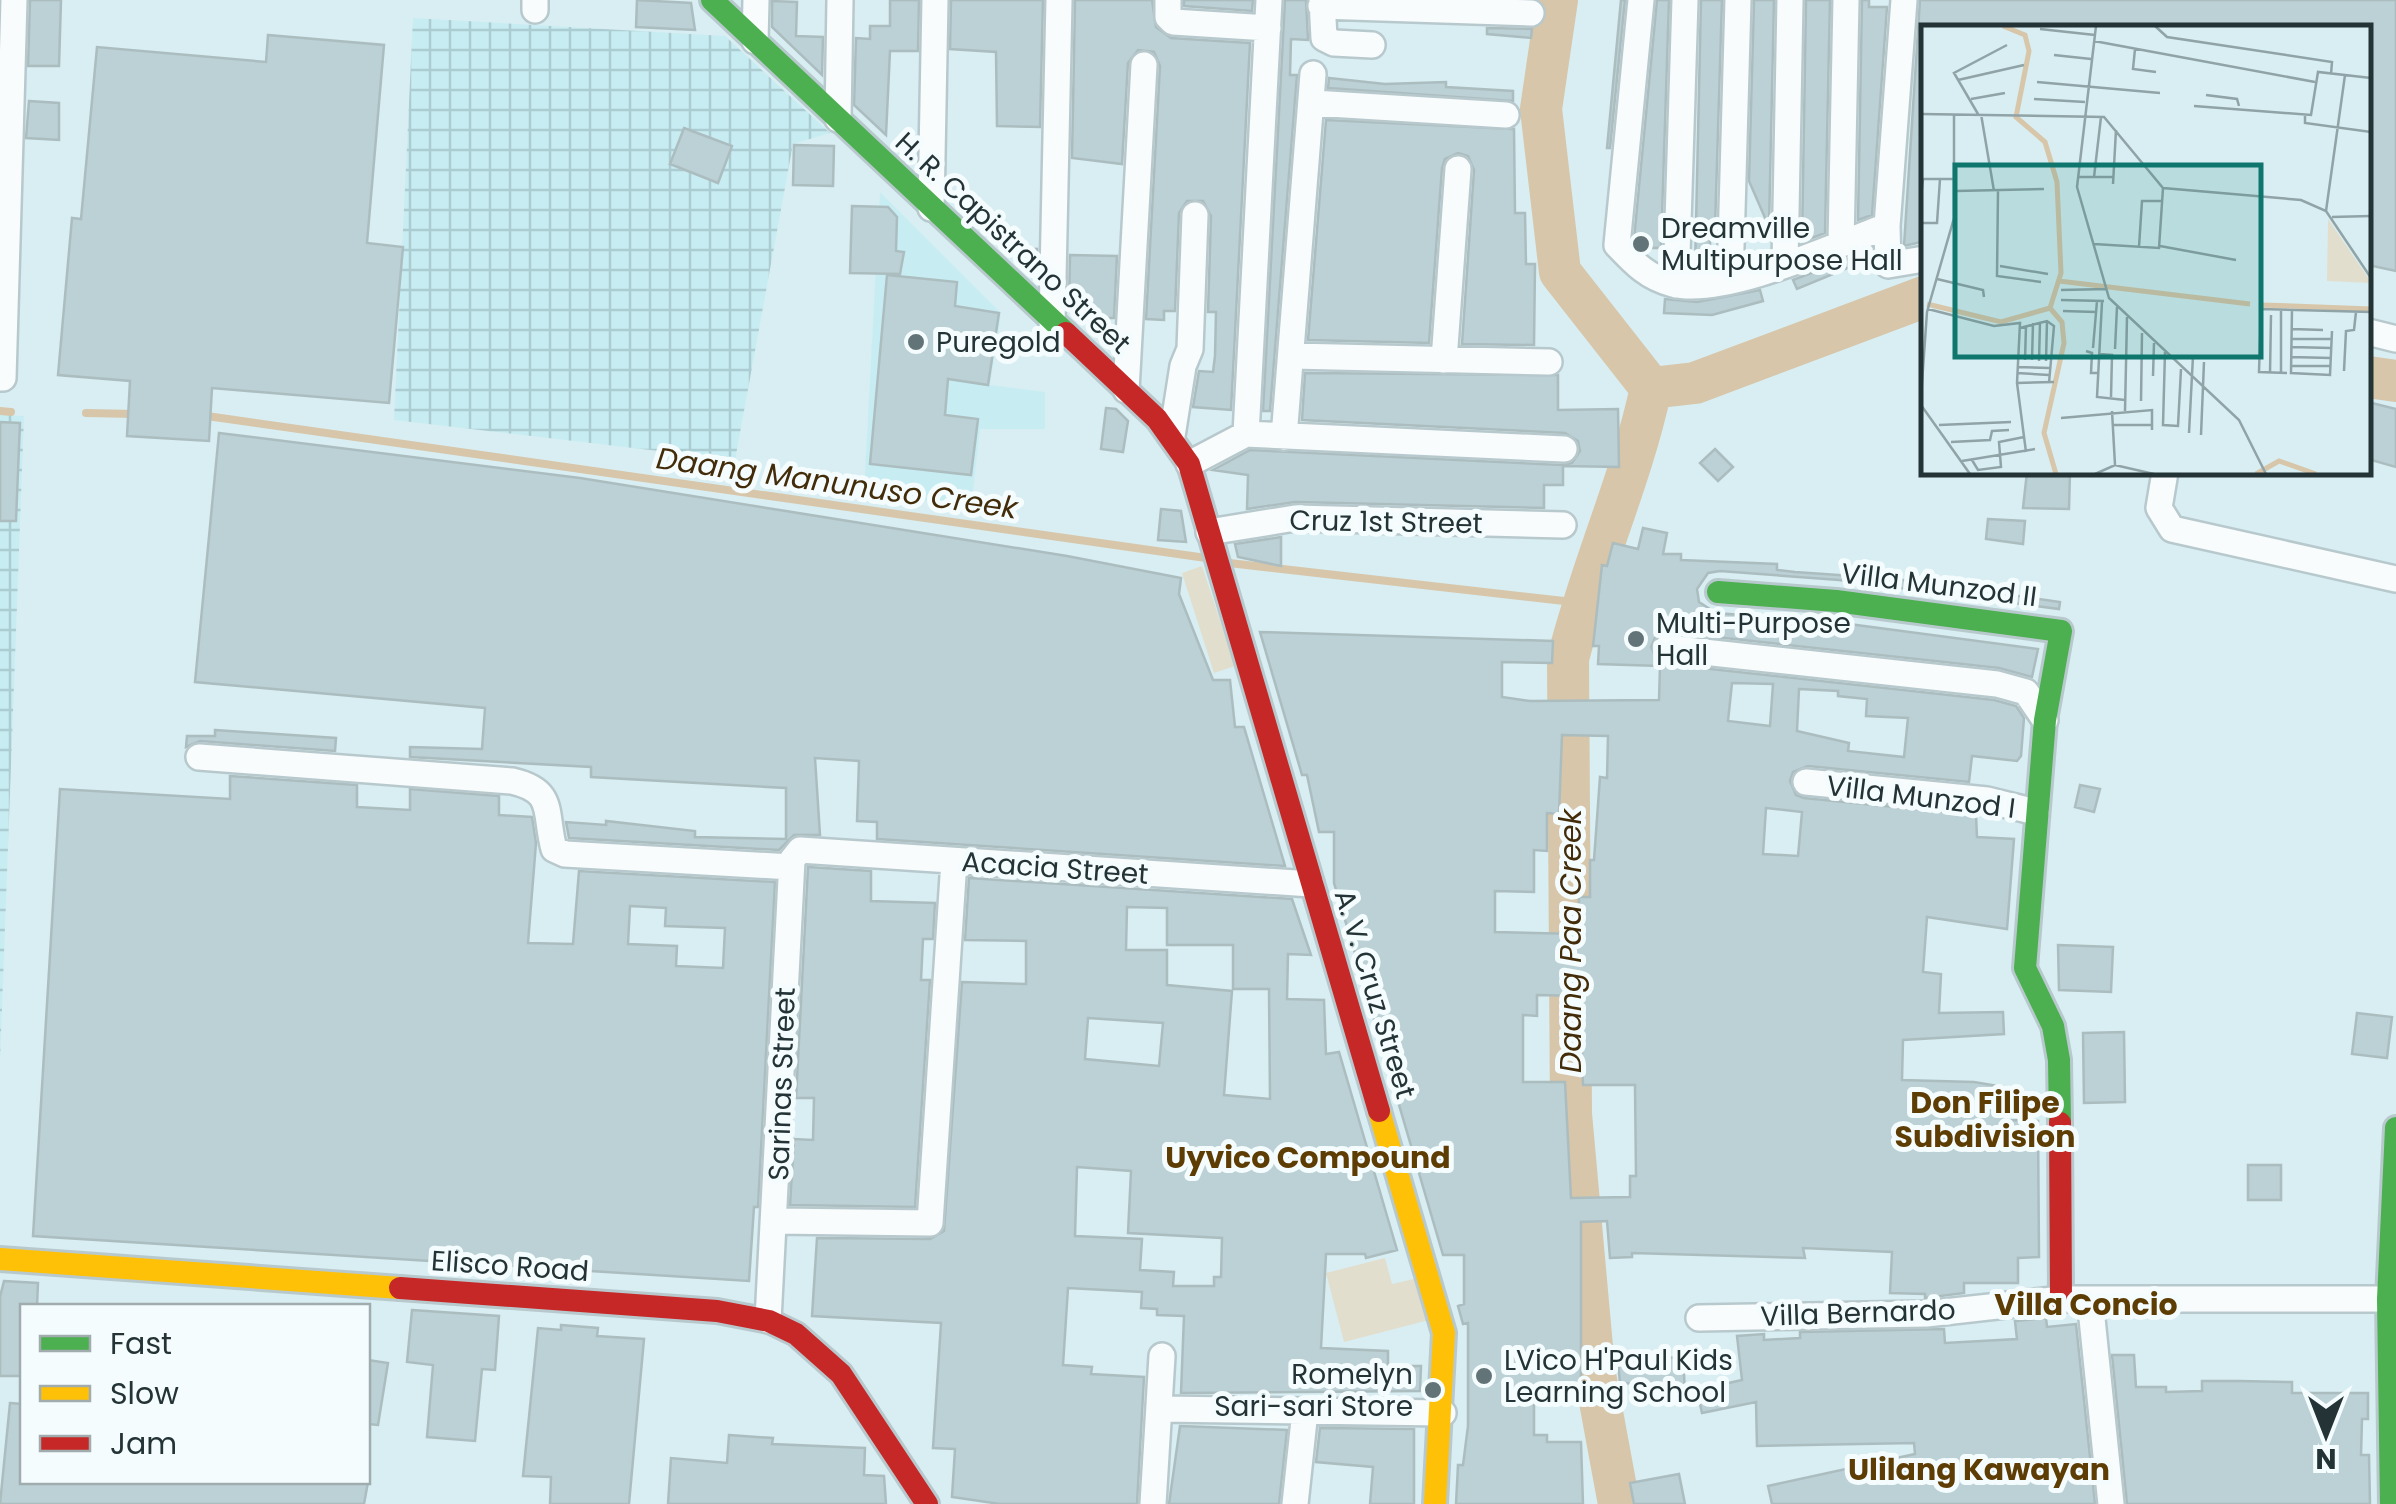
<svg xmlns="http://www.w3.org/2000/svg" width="2396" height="1504" font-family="Poppins,sans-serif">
<defs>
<pattern id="industrial-grid" width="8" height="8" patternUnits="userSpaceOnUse" patternTransform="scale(2.5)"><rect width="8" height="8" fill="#c7edf3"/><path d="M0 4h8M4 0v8" fill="none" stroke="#abccd1"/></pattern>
</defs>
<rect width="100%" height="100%" fill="#d8eef2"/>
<path fill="#c7edf3" d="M880,192L1001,313L990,385L1045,392V429H980L971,508L864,491Z"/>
<path fill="url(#industrial-grid)" d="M413,18L725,36L830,133L793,144L735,460L394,420Z
M0,415L24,416L0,1062Z"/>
<path fill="#e2dece" d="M1202,566L1235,666L1214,673L1182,573Z
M1385,1258L1392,1284L1418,1278L1429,1320L1344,1342L1326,1273Z"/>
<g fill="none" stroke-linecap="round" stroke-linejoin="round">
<path stroke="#d7c6a9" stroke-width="8" d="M0,411L11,412
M86,413L136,414
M200,415L1206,558
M1229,563L1573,602L1583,600"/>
<path stroke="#d7c6a9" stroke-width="42" d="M1557,0L1541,109L1560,272L1651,388
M2368,377L2396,381
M1651,388L1695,383L1924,297
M1619,1504L1594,1369L1571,1114L1568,659C1591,566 1631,481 1651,388"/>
</g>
<path fill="#bbd1d5" stroke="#acbdc0" stroke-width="2.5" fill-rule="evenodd" d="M30,0H61L59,66H28Z
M637,0L691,3L695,30L636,27Z
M890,0H919L918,51H890L886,135L854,105L856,38L870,39V26H890Z
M951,0H1043L1040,127L997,126L996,52L950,49Z
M1075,0H1152L1156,27L1171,38L1250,43L1231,410L1193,407L1199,371L1213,372L1215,356L1216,312H1208L1211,216L1203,201H1187L1179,213L1175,311H1164V320L1146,319L1160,66L1154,52L1138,50L1128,63L1122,164L1072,158Z
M1184,0H1253L1252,11L1184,6Z
M1285,0H1306L1308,40L1291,39L1290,75H1297L1270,411H1263Z
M1621,0H1625L1610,148H1607Z
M1657,0H1669L1661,248H1642L1634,239Z
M1701,0H1722L1715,228H1710V268L1695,270Z
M1754,0H1774L1769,227L1749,181Z
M1806,0H1830L1825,233L1802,242Z
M1862,0H1869V7H1887L1872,215L1858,220Z
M1920,0H2396V271L2368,265V28H1924L1921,242L1904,246Z
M772,1L797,2L796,36L823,37L822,75L772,27Z
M1487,28L1532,29L1531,38L1487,34Z
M268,35L384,45L367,243L403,247L389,403L212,388L209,441L127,436L130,381L58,375L72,218L81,219L97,47L266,62Z
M1329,78L1385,84L1446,82V87L1513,91V101L1328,88Z
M29,101L59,103V140L26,138Z
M1326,120L1514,129L1515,213H1525L1526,264H1535L1534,345L1462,344L1474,170L1468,156L1458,153L1445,159L1442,168L1429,343L1308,340Z
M684,128L732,146L718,183L670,164Z
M794,145L834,146L833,186L793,185Z
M852,206L888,207L897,217L896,251L904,252L900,274L850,273Z
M1006,248L1037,249V277Z
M1871,250L1872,258L1797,289L1793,280Z
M1070,255L1117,256L1114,318H1108L1107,343L1078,316V306H1069Z
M887,275L957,282L955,306L999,313L988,385L948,379L945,415L978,419L971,475L870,464Z
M1760,290L1763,301L1712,315L1664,313L1665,299L1697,302Z
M1305,373L1558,375V410L1618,409L1619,467L1563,466V485H1544V508L1295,502L1247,509L1248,475L1213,470L1250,450L1563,465L1572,463L1580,451L1578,441L1565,433L1302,420Z
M2368,402L2396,409V467L2368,459Z
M1106,408L1116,409L1128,421L1123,452L1101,449Z
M0,422L20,423L16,521H0Z
M219,433L580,478L1067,556L1181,578L1179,594L1213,680H1230L1235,727H1244L1285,866L877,839V822L857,821L859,761L815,758L820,835H794L779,850L569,838L566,822L606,825V821L695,831V837L786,839V788L591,777V767L410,757V747L482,749L485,708L195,682Z
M1715,449L1733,467L1718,481L1700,463Z
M2027,472H2070L2069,509L2023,508Z
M1161,509L1181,511L1186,542L1158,540Z
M1988,519L2025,521L2023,544L1986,539Z
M1643,528L1667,533L1663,554H1681V560L1777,564V570L1795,572L1896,579L2060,602L2059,609L1839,580L1720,571L1708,573L1697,589L1699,602L1716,613L1834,622L2038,649L2032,677L1999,668L1669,632L1655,638L1651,647L1657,660L1665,664L1994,700L2016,706L2024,718L2021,756L2017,761L1972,756L1969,782L1808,766L1793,772L1790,781L1796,795L1804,798L1976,815L1977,837L2014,839L2007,929L1927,917L1923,972L1941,974L1939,1013L2003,1012L2004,1034L1903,1040L1902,1080L1974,1082L2010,1088L2006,1120L2038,1121L2039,1257L2018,1258V1283H1964V1293L1925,1298V1294L1890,1293L1892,1252L1803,1248L1805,1258L1632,1253V1257L1610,1258L1607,1221L1581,1222V1397H1534V1435H1547V1442H1581L1583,1504H1456L1458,1465H1463L1468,1426V1323L1463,1324L1458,1306L1464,1304V1255H1443L1361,975V960H1357L1334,883V832H1319L1307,775H1302L1260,632L1553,641L1552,663L1502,662V697L1530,701L1659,700L1660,666L1598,664L1599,646H1593L1602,565L1607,566L1613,543L1638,549ZM1732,683L1773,684L1770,726L1728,721ZM1799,689L1838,691V696L1867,699L1866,716L1908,718L1904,757L1848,751L1849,743L1797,731ZM1562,735L1608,736L1607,778L1600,777L1594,860H1590V897H1579V934L1495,932V891L1534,892V850L1547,851V813L1559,814ZM1766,808L1802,812L1798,856L1763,854ZM1537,995L1580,996L1583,1085H1635L1636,1176H1630V1197L1571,1198L1565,1082H1523V1015L1537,1016Z
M1281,537V566L1238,557L1235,544Z
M215,730L336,738L335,751L200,741L186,747L187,736H215Z
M230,776L357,785V807L410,810V789L499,796V815L532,817L536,843L528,943L573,944L579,871L775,882L758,1207H754L749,1281L33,1236L60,789L230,799ZM630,906L666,908L665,926L725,928L723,968L676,966L677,946L628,944Z
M2080,785L2100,789L2094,812L2075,807Z
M808,867L871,871V901L935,903L933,939H923L921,980H930L915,1207L790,1205L794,1139L813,1140L814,1098H796Z
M969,878L1292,899L1311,955L1288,954L1287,999L1324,1000L1326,1054L1339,1052L1397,1250L1366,1258L1365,1254H1326L1321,1348L1388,1351V1366H1421L1420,1391L1181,1393L1184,1316L1157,1315V1309L1141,1308L1142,1292L1068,1288L1063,1365L1092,1367L1091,1374L1144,1377L1137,1504H1000L952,1497L955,1449L933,1448L941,1323L812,1316L817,1238L930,1239L944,1231L962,982L1026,984V941L965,940ZM1127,907L1167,908V945H1233V989H1269L1270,1099L1224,1095L1232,991L1167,985V950H1126ZM1088,1018L1163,1023L1159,1066L1085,1059ZM1077,1167L1131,1171L1128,1233L1222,1238L1221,1277H1214V1286H1173L1174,1272L1140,1270L1142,1239L1075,1236Z
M2058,945L2113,947L2111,992L2059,990Z
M2357,1013L2392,1017L2387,1058L2352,1054Z
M2124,1032L2125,1102L2084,1103L2083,1033Z
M2248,1165H2281V1200H2248Z
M4,1281L38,1283L37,1306H22V1376H0V1297Z
M412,1310L499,1316L495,1370L482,1369L475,1441L427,1437L433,1365L407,1362Z
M2046,1318L2047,1327L2076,1324L2095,1504H1772L1768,1486L1915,1454L1914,1443L1757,1446L1756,1402L1702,1413L1697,1390L1742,1380L1737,1336L1764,1334V1340L1800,1338V1332L1944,1329L1945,1343L2017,1339L2015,1321Z
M561,1325L598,1328L597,1336L644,1339L629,1504H550L551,1477L523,1476L538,1328L561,1330Z
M2112,1355H2134L2136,1387H2166V1392L2202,1391V1381H2240L2292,1382V1393H2368V1419H2362L2361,1455H2369L2370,1504H2127Z
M1683,1357L1685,1392L1649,1394L1648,1382L1620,1384L1618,1360Z
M368,1360L388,1363L378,1425L368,1424Z
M10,1403L22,1404V1482H368L364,1504H0Z
M1180,1426L1287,1430L1279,1504H1169Z
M1320,1428L1414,1429V1504H1370L1373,1467L1316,1462Z
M729,1435L773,1438L772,1444L865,1448L864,1475L884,1476L886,1504H668L671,1458L727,1463Z
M1679,1474L1685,1504H1634L1630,1483Z"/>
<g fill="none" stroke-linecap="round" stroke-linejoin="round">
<g stroke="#b8c9cd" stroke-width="30">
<path id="street" d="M1168,0V17L1173,22L1268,28
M1322,0L1324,38L1334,43L1372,45
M1641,0L1617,245C1634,263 1648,278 1673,284C1724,297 1836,245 1887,226
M1904,0L1887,226L1888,265L1924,259
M1321,6L1531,13
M535,10V0
M755,41L756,0
M1313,103L1506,115
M838,119L840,0
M931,208L935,0
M1841,243L1846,0
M1785,264L1790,0
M1730,281L1738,0
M1676,285L1685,0
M1052,323L1059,0
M2368,332L2396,339
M1293,356L1549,362
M1444,360L1458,169
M0,378H3L14,0
M1126,390L1144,65
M1246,434L1269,0
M1172,436L1183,366L1190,349L1195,215
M1284,437L1313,74
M1189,464L1246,434L1564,449
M2165,472L2159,508L2172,529L2396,579
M1209,532L1295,518L1563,525
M1667,648L1997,684L2026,692L2045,720
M199,757L512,781C556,791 544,812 554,849L565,854L791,867
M1806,782L1987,800L2036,812
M776,1221L930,1223L954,861
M2090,1299L2111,1504
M1699,1318L1926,1314L2061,1299H2388
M768,1320L792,860L800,850L1311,884
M1160,1409L1443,1413
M1153,1504L1162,1356
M1295,1504L1305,1411"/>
</g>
<g stroke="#b8c9cd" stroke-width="28">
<path id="fast" d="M712,0L1066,333
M1718,592L1836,601L2061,631L2045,720L2025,968L2053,1026L2059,1060L2060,1123
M2391,1504L2388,1299L2396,1128"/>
</g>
<g stroke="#b8c9cd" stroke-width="28">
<path id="slow" d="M1379,1111L1444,1333L1435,1504
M0,1259L400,1288"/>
</g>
<g stroke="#b8c9cd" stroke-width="28">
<path id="jam" d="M1066,333L1157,419L1189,464L1379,1111
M2060,1123L2061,1299
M400,1288L717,1311L769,1321L796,1334L841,1374L927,1504"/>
</g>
<use href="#street" stroke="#f9fcfd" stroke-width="25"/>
<use href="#fast" stroke="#4caf50" stroke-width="22"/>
<use href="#slow" stroke="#ffc107" stroke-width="22"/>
<use href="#jam" stroke="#c62828" stroke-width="22"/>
</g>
<g fill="#627478" stroke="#f4fcfe" stroke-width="4">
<circle cx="1641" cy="244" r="10"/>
<circle cx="916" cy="342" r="10"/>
<circle cx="1636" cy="639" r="10"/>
<circle cx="1484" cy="1376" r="10"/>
<circle cx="1433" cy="1390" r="10"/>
</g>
<g text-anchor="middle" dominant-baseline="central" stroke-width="10" stroke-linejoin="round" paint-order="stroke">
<g font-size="28" fill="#233336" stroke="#f4fcfe" text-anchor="start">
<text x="1661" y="228">Dreamville<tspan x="1661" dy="32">Multipurpose Hall</tspan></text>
<text x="936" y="342">Puregold</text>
<text x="1656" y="623">Multi-Purpose<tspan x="1656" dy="32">Hall</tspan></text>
<text x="1504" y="1360">LVico H'Paul Kids<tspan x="1504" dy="32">Learning School</tspan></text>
<text x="1413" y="1374" text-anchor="end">Romelyn<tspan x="1413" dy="32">Sari-sari Store</tspan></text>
</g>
<g font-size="28" fill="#233336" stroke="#f4fcfe">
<text transform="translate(1013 243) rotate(43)">H. R. Capistrano Street</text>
<text transform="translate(1386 522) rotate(1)">Cruz 1st Street</text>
<text transform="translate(1939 585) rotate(7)">Villa Munzod II</text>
<text transform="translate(1921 797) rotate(7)">Villa Munzod I</text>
<text transform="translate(1055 868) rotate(4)">Acacia Street</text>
<text transform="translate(1375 994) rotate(73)">A. V. Cruz Street</text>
<text transform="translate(782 1084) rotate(-88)">Sarinas Street</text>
<text transform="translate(510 1266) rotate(4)">Elisco Road</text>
<text transform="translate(1858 1313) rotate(-2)">Villa Bernardo</text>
</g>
<g font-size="30" font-style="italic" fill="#432c09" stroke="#f4fcfe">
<text transform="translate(837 483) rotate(8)">Daang Manunuso Creek</text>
<text transform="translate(1570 941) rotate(-90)">Daang Paa Creek</text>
</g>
<g font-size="30" font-weight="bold" fill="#5e3d05" stroke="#f4fcfe">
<text x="1985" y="1102">Don Filipe<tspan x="1985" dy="34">Subdivision</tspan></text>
<text x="1308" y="1157">Uyvico Compound</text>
<text x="2086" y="1304">Villa Concio</text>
<text x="1979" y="1469">Ulilang Kawayan</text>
</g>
</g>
<g transform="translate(1921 25)">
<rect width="450" height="450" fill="#d8eef2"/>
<path d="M407,194L450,257V258L406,256Z" fill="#e2dece"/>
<path fill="none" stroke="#d7c6a9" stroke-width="5" d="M82,1L104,10L108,26L95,92L124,117L136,157L140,248L129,283M138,256L329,279M6,279L80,297L129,283M339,280L371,281M371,281L450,284M129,283L141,297L143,318L123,408L135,449M335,449L358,436L395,449"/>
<path fill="none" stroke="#90a3a7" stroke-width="2.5" d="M175,1L156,162L188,273L318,395L345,449M234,1L246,12L411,37L410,49M119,4L174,10M173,16L394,57M214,24L212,44L235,47M133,30L170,34M37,55L103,40M116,57L239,68M285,70L316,74L318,81M50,74L84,68M113,74L164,77M273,81L390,90L397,47L450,53M0,89L183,92L242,163L380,175L405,186L450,253M57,89L33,48L86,20M60,89L73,166M384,89V98L450,107M156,152H192M173,152L180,92M192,159L195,105M35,166L123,164M77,166L76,251L120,257M0,172L2,154H32M405,186L424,50M411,192L450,191M0,198H16L19,154M173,219L238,223L242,163M239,221L315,235M218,222L221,176H241M79,241L127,249M16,254L62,265L63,272M140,265L186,264M140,275L183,276M181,277L176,372L204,375M7,284L73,301L99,298L96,358L105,427M371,284L370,348L409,350L411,306M360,285V348M142,286L175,287M99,303L126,296L133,301L128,358M371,304L402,305M371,314H411M371,322L410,323M172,323L176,276M194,324L196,282M165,326L171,328L170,348H177M244,327L242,400L257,401L260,344M178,329L191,330L190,372M370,332L410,333M104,335L105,301M111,335L112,298M118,336L119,297M125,336L126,296M370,341H410M96,342L129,343M423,346L425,306L433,305L435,287M96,348L128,350M349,348L350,290M366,348L338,347L340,284L450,287M232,351L233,318M96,358L133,357M0,372L6,287L33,193V89M220,376L221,308M0,380L49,449M191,386L194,440M204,386L206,292M140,393L231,385V405M18,400L90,397M191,400H231M268,408L272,331M280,410L283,337M30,417L69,415L71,406L88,405M51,435L57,445L80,442L78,417L103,412M41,436L114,424M174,449L194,440L233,449"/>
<path fill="#0f766e" fill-opacity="0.15" stroke="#0f766e" stroke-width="5" d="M34,140H340V332H34Z"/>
<rect width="450" height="450" fill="none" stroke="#233336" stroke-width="5"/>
</g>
<rect x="20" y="1304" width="350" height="180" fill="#f4fcfe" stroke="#a0acae" stroke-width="2.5"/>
<rect x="40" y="1336" width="50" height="15" fill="#4caf50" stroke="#a0acae" stroke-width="2.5"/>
<text x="110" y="1354" font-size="30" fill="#233336">Fast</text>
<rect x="40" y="1386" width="50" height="15" fill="#ffc107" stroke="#a0acae" stroke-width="2.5"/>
<text x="110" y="1404" font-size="30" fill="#233336">Slow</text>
<rect x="40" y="1436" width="50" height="15" fill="#c62828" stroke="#a0acae" stroke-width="2.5"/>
<text x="110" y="1454" font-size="30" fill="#233336">Jam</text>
<g transform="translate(2326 1434) rotate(180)" stroke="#f4fcfe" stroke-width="8" paint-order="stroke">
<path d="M0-8L18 38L0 25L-18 38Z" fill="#233336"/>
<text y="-15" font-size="28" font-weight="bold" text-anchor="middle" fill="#233336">N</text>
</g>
</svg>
